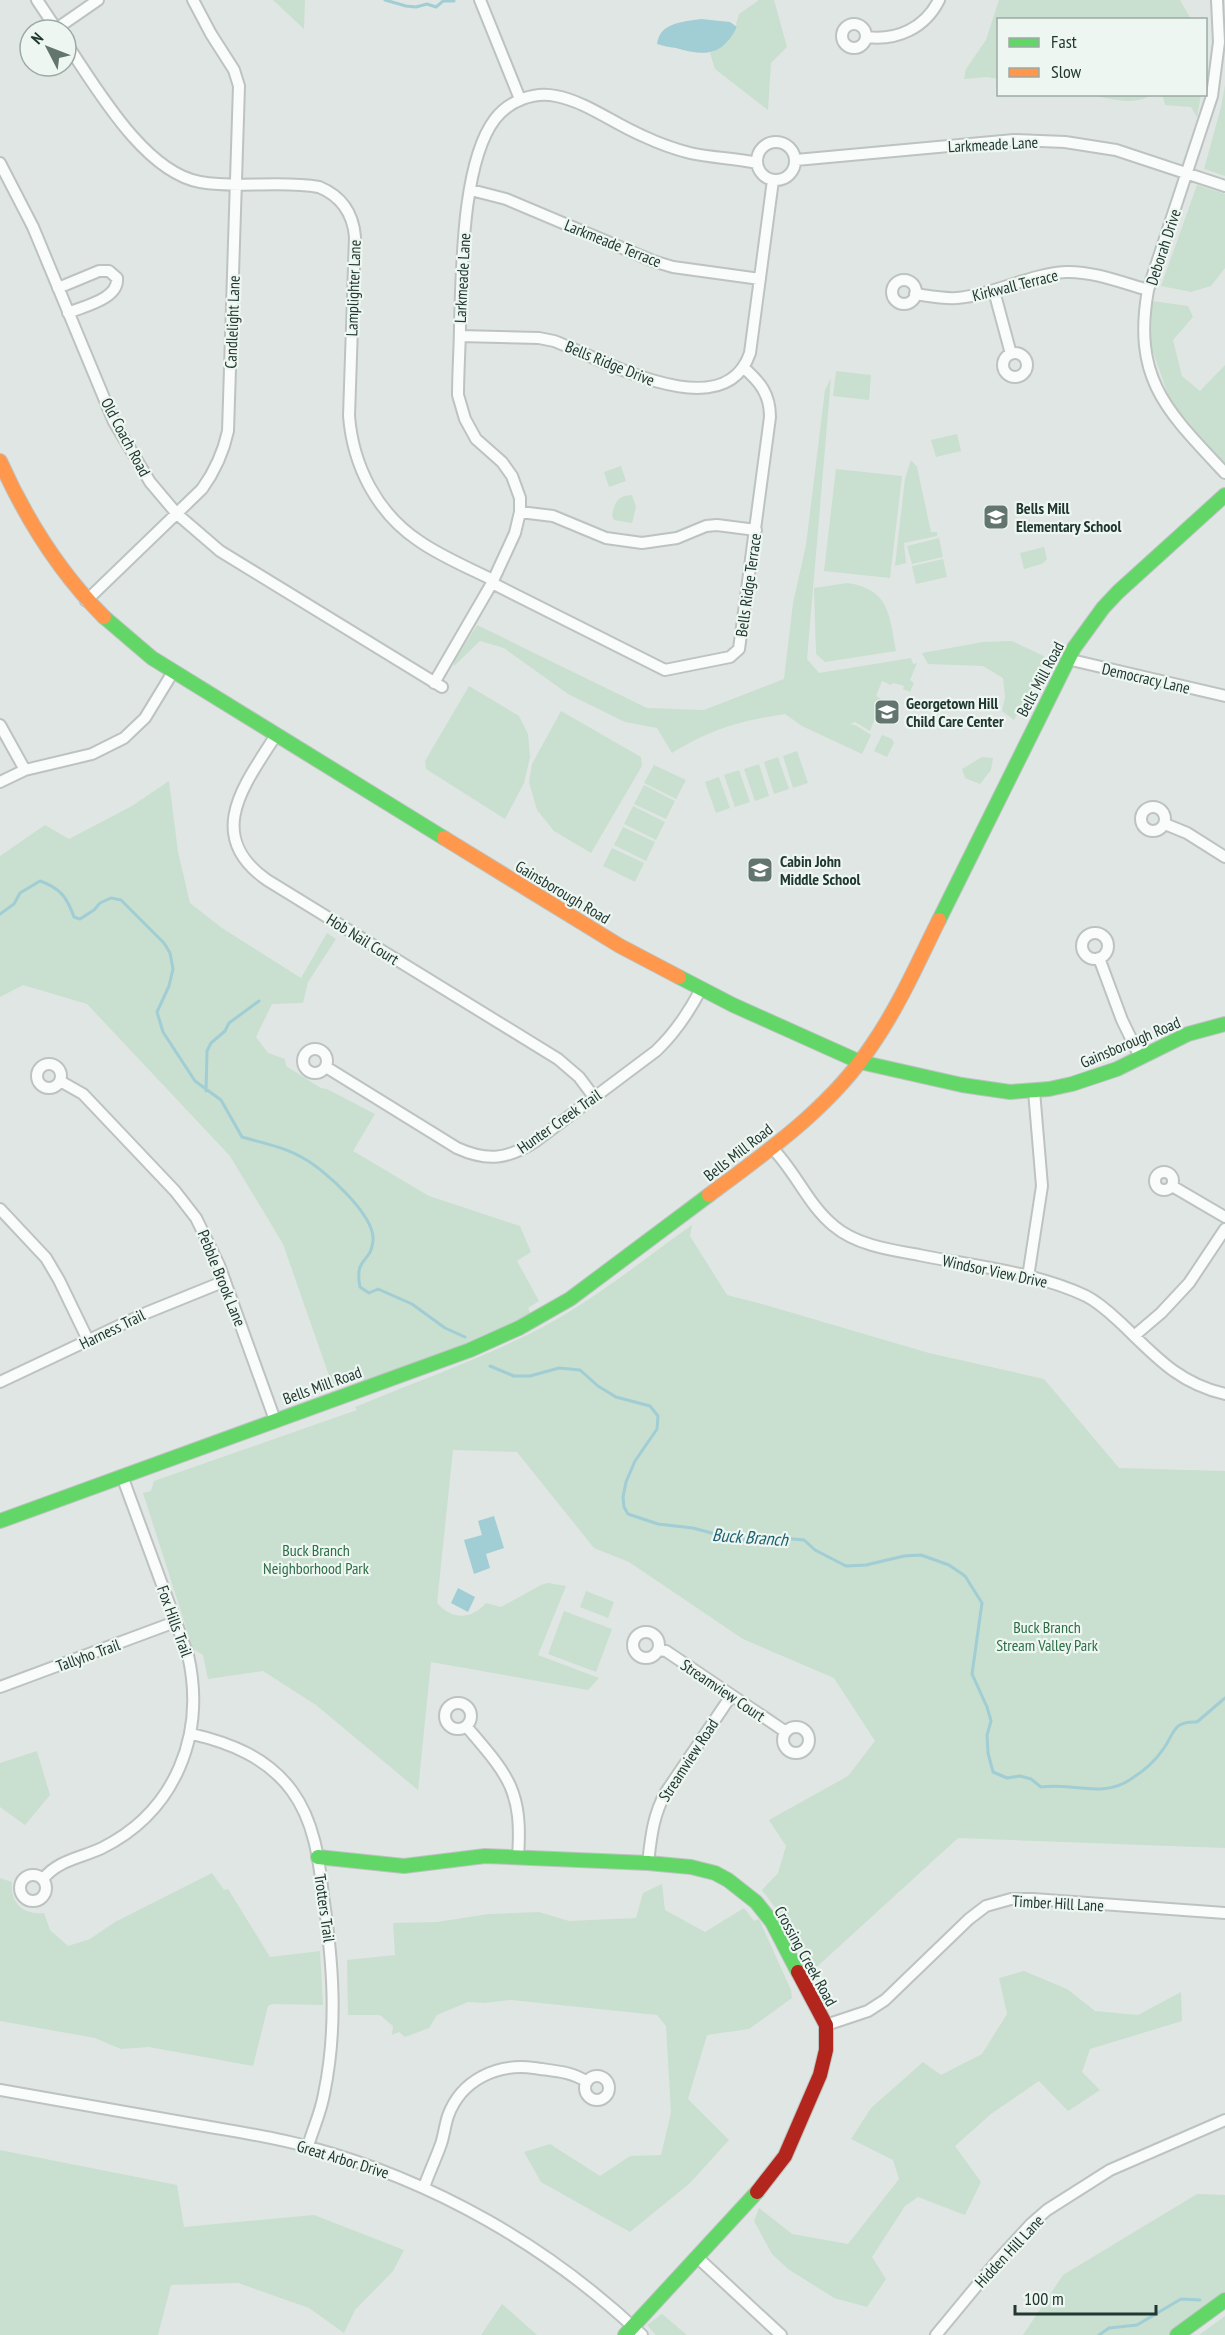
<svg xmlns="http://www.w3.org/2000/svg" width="1225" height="2335" font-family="'PT Sans Narrow',sans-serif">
<rect width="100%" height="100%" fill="#e0e6e3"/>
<path fill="#c9dfd0" d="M273,0H305L304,29Z
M759,0H774L787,47L771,63L768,110L715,69L710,53L726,44L737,28L736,24L739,14Z
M999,0H1180L1191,19L998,20V79L987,77L964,79L966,69L986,40Z
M1225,85V176L1204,169L1221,107Z
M1092,95H1151C1135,106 1110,99 1092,95Z
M1153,95H1201L1197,117L1191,107L1165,105L1163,97Z
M1197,185L1225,194V268L1211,286L1191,292L1161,286Z
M1152,301L1188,306L1193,317L1173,340L1182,376L1200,391L1225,365V471L1172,406L1151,346Z
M836,371L871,375L869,400L833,396Z
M831,378L807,659L819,673L911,658L913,664L917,663L910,680L914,683L910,692L903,689L904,686L893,683L891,685L882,681L876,696L883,700L880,707L877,706L875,711L877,713L870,731L855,722L850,724L857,726L871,735L862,754L802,726L785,714C739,721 712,729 672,753L657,728L625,722L568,694L504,648L480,641L453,667L455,660L477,625L647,708L704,710L784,679L793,603L806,545L825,390Z
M957,434L961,451L936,457L931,440Z
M911,460L917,467L931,532H937V536L904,543L906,563L895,566L905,479Z
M621,466L626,481L609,487L604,472Z
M836,469L902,476L890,578L824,571Z
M632,495L636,507L632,523L614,520L612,515C615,502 617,496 632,495Z
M939,538L943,557L912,564L907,546Z
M1044,547L1047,559L1042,564L1024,569L1020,553Z
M943,559L947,577L916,584L912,566Z
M847,583C890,589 889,615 896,651L825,662L816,654L814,588Z
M1012,641L1044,656L1039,675L1014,720L1002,711L1005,697L1003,678L983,666L928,664L922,653L983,642Z
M469,686L519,716L528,734L530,757L524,783L505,819L426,769L425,761Z
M561,711L641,757L642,766L591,853L554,831L537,810L529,782L532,764Z
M882,735L892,739L894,743L887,757L874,751Z
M797,751L808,783L793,788L783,756Z
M778,757L789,789L774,794L764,762Z
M982,757L993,758L991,770L980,784L965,778L962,769Z
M759,764L769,796L755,801L744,769Z
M654,765L686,780L676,799L644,783Z
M739,770L750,802L735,807L724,775Z
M719,777L730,808L716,813L705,782Z
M169,781L178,852L190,903L222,928L301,978L327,933L336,939L308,982L303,1003L272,1004L256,1037L268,1053L285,1059L286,1066L321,1088L327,1089L375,1114L353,1151L429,1196L520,1226L531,1252L517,1261L539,1301L528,1308L534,1321L367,1387L361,1376L333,1387L283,1244L230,1156L87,1004L23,985L0,997V856L45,825L69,839L132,806Z
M644,785L675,801L666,819L634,804Z
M633,806L665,822L656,840L624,824Z
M623,827L655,842L646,861L614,845Z
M612,848L644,863L635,882L603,866Z
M692,1225L690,1236L727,1295L762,1304L929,1353L1044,1379L1119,1468L1225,1471V1848L958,1838L809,1974L780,1914L762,1890L778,1873L786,1846L769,1820L848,1776L875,1741L834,1678L743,1639L629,1562L594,1548L517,1452L453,1450L437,1603C452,1620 471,1620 486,1603L501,1607L541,1585L548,1583L566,1586L538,1655L599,1678L588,1690L431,1662L418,1790L316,1705L263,1671L208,1679L203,1655L193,1649L143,1493L151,1491L154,1481L357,1410L355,1407C417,1381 481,1359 541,1328C593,1301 644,1259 692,1225Z
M586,1591L614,1602L608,1618L580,1607Z
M564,1611L612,1629L596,1672L548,1654Z
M37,1751L50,1795L25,1825L0,1807V1763Z
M212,1873L224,1890L228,1889L270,1957L320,1951L323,2005L272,2004L268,2006L253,2066L149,2047L121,2049L95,2038L0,2021V1878L12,1882C10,1904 24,1915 44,1913L50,1930L68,1946L90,1939L115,1922Z
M662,1884L665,1910L705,1932L744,1908L754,1921L759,1919L791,1990L792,1998L749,2029L707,2035L688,2099L729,2140L690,2183L630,2232L541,2182L524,2152L550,2144L600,2176L630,2156L661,2155L671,2113L666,2026L657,2015L511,2000L484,2003L468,2002L437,2015L429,2028L405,2037L399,2032L392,2035L393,2026L380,2015H348L347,1960L395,1955L393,1923L437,1922L489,1914L539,1912L569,1921L636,1918L643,1893Z
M1024,1971L1067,1989L1095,2011L1138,2015L1181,1992L1182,2021L1090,2049L1082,2072L1100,2090L1068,2111L1039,2081L991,2114L955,2146L981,2182L965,2215L918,2197L905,2206L872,2257L886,2279L867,2307L834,2298L788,2269L772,2254L754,2221L759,2208L792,2234L848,2244L899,2179L893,2160L851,2139L871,2108L923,2062L941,2075L982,2054L1007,2014L999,1978Z
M0,2150L177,2185L184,2227L314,2215L404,2250L393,2271L355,2310L344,2333L309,2308L238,2283L171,2285L158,2335H0Z
M1197,2194L1225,2195V2300L1177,2335H1023L1063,2275Z
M502,2304L537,2335H481Z
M662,2314L687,2335H656L647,2325Z
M1225,2316V2335H1199Z"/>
<path fill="#a1cdd4" d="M701,19L730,22L737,27C722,57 704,56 676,48C669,47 663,46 657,44C660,22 683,22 701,19Z
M494,1516L504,1548L486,1554L490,1568L474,1574L464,1540L482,1535L478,1521Z
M458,1588L475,1597L468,1612L451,1603Z"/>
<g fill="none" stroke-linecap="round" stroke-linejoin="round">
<path stroke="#a1cdd4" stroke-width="3" d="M385,0L406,6L416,7L427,4L436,7L443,1H454
M0,914L14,904L20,893L40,881C60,888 67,897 74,917L80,919L94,910L100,903L111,898L121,900L164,943L170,953L173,969L169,986L157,1012L163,1032L195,1081L221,1100L242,1137C263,1143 284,1147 303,1158C324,1169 376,1216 373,1241C371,1264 354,1256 360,1287L369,1293L378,1289L412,1304L445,1328L465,1337
M206,1091L207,1051L211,1043L225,1031L229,1023L259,1001
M490,1366L514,1376H530L559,1368L580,1370L598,1386L616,1397L650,1406L658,1416L657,1429L635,1461L626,1482L623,1497L624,1507L628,1514L658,1524L693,1528L730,1538L751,1541L770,1537L804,1540L815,1550L846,1566L866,1565L904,1556L921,1555L949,1565L965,1576L982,1603L972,1674L987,1707L991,1721L987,1735L988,1753L993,1772L1007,1778L1020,1776L1031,1779L1041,1787C1072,1782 1102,1799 1131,1779C1144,1771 1156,1760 1164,1748C1175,1732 1173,1721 1197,1722L1225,1698
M1099,2335L1109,2328L1137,2325L1181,2299L1200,2300"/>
<g stroke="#bdc3c0" stroke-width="14">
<path id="street" d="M37,0L57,30
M480,0L520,99
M1217,0L1219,42L1212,96L1148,290C1132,380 1168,412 1225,473
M842 36a12 12 0 1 1 24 0a12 12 0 1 1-24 0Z
M56,29L98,0
M866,37C897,41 925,28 939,0
M66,43C96,87 144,172 200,182C239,189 280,180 319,187C341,196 353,213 355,237L349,416C353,466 377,513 419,541C442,557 469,568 493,580
M757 161a19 19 0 1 1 38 0a19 19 0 1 1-38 0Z
M796,160L1014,140L1065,142L1116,150L1225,186
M0,163L33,227L114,422L150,482L177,514L220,551L442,687
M471,190L506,199L653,261L673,267L760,279
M892 292a12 12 0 1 1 24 0a12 12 0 1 1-24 0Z
M58,288L99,271H109L117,278C119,299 84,306 68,313
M994,291L1011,354
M915,294C929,296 943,299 957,298C994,295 1029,274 1066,272C1093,271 1123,283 1148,290
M460,336L539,338L554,341C600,358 724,430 750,353L773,180
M1003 365a12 12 0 1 1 24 0a12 12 0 1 1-24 0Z
M520,512L553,516L606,538L642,543L677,538L706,526L717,525L756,530
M492,583L665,670L730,657L739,649L770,417C770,394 760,382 744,368
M86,601L202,489C215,471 223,454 228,431L239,86L234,70L211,34L193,0
M1067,659L1225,696
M434,683L492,583L515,533L520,512V498L512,476L502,462L476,439L465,419L458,395C458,371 460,347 460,323C462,269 462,162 495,119C509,101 534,91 556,96C587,102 614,124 643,136C658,143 674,149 690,153C712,158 735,158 757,163
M0,725L25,770
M276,735C245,784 203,835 267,880L558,1059L579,1077L594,1097
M0,782L25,770L92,754L124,738L145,718L173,672
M1141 819a12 12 0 1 1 24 0a12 12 0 1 1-24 0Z
M1165,824L1187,833L1225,857
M1082 946a13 13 0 1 1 26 0a13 13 0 1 1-26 0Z
M1099,958L1122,1020L1140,1057
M303 1061a12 12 0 1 1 24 0a12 12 0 1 1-24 0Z
M37 1076a12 12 0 1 1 24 0a12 12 0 1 1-24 0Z
M326,1067L457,1148C488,1162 508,1159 536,1141L656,1051C675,1033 689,1012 701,989
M60,1081L83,1094L175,1191L196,1218L219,1265L275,1420
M772,1148C796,1172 808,1205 834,1226C856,1245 891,1250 919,1255C973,1266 1036,1272 1086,1296C1100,1303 1111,1314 1122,1324C1155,1356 1178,1383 1225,1394
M1155 1181a9 9 0 1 1 18 0a9 9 0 1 1-18 0Z
M1172,1186L1225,1217
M0,1209L46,1258L59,1280L88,1340
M1028,1277L1042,1186L1034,1091
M1134,1336L1161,1313L1189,1283L1225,1229
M0,1382L146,1313L225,1281
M633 1645a13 13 0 1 1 26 0a13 13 0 1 1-26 0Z
M658,1650L666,1651L786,1732
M0,1687L175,1622
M445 1716a13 13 0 1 1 26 0a13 13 0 1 1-26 0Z
M466,1726C508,1775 523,1790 518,1857
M783 1740a13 13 0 1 1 26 0a13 13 0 1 1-26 0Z
M192,1734C231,1743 268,1758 292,1791C314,1821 319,1859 323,1895C333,1962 338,2027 324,2094C321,2112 313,2129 308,2146
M648,1863C651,1837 653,1815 666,1792L731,1696
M20 1888a13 13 0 1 1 26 0a13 13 0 1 1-26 0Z
M43,1879C58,1860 81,1858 102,1848C176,1811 206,1734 188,1655L122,1476
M826,2025L868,2011L885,2000L969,1919L986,1906L1011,1899H1033L1225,1913
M585 2088a12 12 0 1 1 24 0a12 12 0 1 1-24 0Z
M0,2090C64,2101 129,2113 193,2124C231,2131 271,2136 309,2147C435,2181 548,2246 642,2335
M424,2187C429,2173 436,2158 441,2144C444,2135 445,2125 448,2116C461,2080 497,2063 534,2068C553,2071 571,2071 587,2082
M697,2257L781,2335
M936,2335L998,2260L1031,2224L1047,2210L1110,2170L1225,2120"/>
</g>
<g stroke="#bcc4c1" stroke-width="16">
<path id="fast" d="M104,617L152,658L444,838
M939,920L1074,648L1103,608L1118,592L1225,495
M679,977L733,1005L860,1062L962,1085L1010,1092L1049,1089L1072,1084L1117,1069L1188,1034L1225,1024
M0,1521L470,1350L519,1328L570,1299L709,1195
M318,1857L404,1866L485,1856L648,1863L691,1867L715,1873L728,1880L756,1902L772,1922L798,1972
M625,2335L757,2192
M1177,2335L1225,2300"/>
</g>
<g stroke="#bcc4c1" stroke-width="16">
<path id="slow" d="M0,461C26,519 58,571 104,617
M444,838L620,946L679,977
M709,1195C768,1151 831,1107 872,1045C899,1006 918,962 939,920"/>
</g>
<g stroke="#bcc4c1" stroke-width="16">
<path id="jam" d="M757,2192L785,2156L820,2075L826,2050V2025L798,1972"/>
</g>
<use href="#street" stroke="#fafbfb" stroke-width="10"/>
<use href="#fast" stroke="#63d668" stroke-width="14"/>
<use href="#slow" stroke="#ff974d" stroke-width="14"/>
<use href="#jam" stroke="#b3261e" stroke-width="14"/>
</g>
<defs>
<g id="school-square" transform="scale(1.35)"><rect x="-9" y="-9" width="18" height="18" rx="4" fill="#63756f" stroke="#eef6f2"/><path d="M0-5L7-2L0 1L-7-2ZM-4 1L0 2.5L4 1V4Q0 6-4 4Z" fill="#fff"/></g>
</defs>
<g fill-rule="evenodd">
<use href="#school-square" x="996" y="517"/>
<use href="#school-square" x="887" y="712"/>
<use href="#school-square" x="760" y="870"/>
</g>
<g text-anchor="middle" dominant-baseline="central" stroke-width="4.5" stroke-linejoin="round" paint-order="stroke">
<g font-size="16" fill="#203831" stroke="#eef6f2">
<text transform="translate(993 144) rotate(-3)">Larkmeade Lane</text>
<text transform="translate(613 243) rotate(22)">Larkmeade Terrace</text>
<text transform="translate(1163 247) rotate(-72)">Deborah Drive</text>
<text transform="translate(462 278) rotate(-87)">Larkmeade Lane</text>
<text transform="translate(1015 285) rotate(-14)">Kirkwall Terrace</text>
<text transform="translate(353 288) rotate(-88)">Lamplighter Lane</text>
<text transform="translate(232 322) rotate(-88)">Candlelight Lane</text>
<text transform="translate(610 363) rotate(22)">Bells Ridge Drive</text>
<text transform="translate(126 437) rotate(62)">Old Coach Road</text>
<text transform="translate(748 585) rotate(-82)">Bells Ridge Terrace</text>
<text transform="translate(1146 678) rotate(13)">Democracy Lane</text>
<text transform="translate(1040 679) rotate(-62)">Bells Mill Road</text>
<text transform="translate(563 892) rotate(31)">Gainsborough Road</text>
<text transform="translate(363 939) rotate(32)">Hob Nail Court</text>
<text transform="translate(1130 1042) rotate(-23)">Gainsborough Road</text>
<text transform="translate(559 1121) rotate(-35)">Hunter Creek Trail</text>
<text transform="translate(738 1152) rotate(-38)">Bells Mill Road</text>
<text transform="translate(995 1271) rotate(12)">Windsor View Drive</text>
<text transform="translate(222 1278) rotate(68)">Pebble Brook Lane</text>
<text transform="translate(112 1329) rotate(-26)">Harness Trail</text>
<text transform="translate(322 1385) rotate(-20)">Bells Mill Road</text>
<text transform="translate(175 1621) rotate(70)">Fox Hills Trail</text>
<text transform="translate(88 1655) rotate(-20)">Tallyho Trail</text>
<text transform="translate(723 1690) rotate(34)">Streamview Court</text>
<text transform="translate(688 1760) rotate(-57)">Streamview Road</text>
<text transform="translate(1058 1903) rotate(3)">Timber Hill Lane</text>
<text transform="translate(325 1908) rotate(82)">Trotters Trail</text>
<text transform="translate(806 1956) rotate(61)">Crossing Creek Road</text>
<text transform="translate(343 2159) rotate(17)">Great Arbor Drive</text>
<text transform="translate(1009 2251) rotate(-47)">Hidden Hill Lane</text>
</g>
<g font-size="16" font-weight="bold" fill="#203831" stroke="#eef6f2" text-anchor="start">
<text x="1016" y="508">Bells Mill<tspan x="1016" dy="18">Elementary School</tspan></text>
<text x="906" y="703">Georgetown Hill<tspan x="906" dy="18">Child Care Center</tspan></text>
<text x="780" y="861">Cabin John<tspan x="780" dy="18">Middle School</tspan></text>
</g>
<g font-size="16" fill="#2c6d45" stroke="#eef6f2">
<text x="316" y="1550">Buck Branch<tspan x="316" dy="18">Neighborhood Park</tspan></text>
<text x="1047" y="1627">Buck Branch<tspan x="1047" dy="18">Stream Valley Park</tspan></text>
</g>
<g font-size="18" font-style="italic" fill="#1d6270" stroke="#eef6f2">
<text transform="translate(750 1537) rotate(4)">Buck Branch</text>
</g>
</g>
<rect x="997" y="18" width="210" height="78" fill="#eef6f2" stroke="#9caaa5" stroke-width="1.5"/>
<rect x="1009" y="38" width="30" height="9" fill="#63d668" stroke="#9caaa5" stroke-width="1.5"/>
<text x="1051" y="48" font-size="18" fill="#203831">Fast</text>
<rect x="1009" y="68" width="30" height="9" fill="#ff974d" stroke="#9caaa5" stroke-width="1.5"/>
<text x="1051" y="78" font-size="18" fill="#203831">Slow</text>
<g transform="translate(48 48) rotate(312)"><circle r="28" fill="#eef6f2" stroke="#9caaa5" stroke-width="1.5"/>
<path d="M0-4.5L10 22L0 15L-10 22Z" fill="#63756f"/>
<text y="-9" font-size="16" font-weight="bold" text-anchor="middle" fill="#203831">N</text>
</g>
<path d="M1015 2305v9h141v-9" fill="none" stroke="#203831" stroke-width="3"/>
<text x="1024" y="2305" font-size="18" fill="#203831" stroke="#eef6f2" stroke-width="4.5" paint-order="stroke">100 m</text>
</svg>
